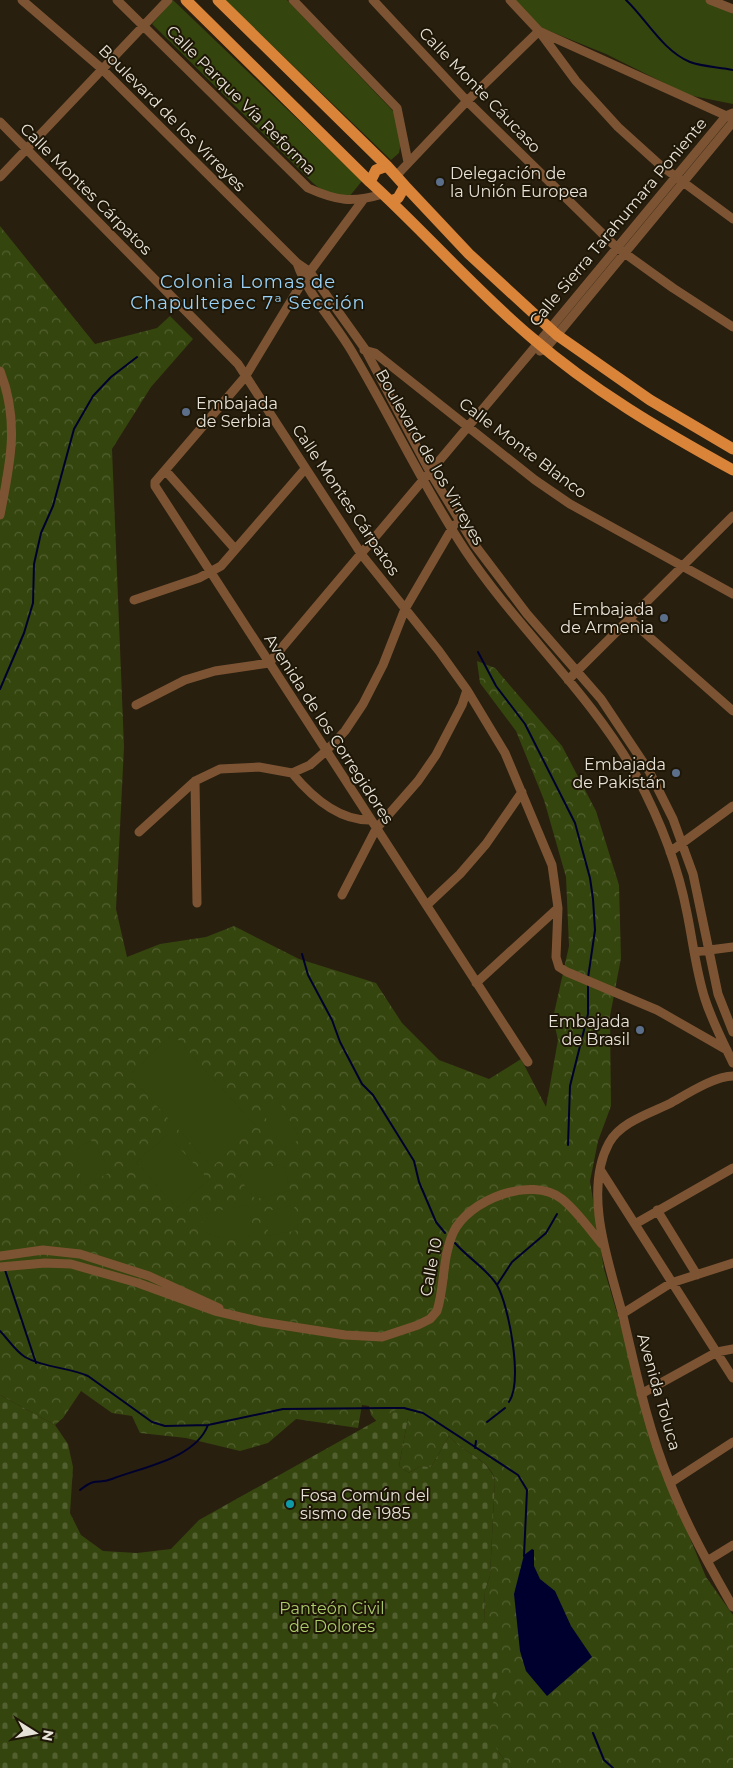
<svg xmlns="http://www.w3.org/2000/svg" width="733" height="1768" font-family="Montserrat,sans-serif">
<defs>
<pattern id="forest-crowns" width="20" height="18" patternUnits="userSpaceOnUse" patternTransform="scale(1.25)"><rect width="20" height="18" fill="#35450e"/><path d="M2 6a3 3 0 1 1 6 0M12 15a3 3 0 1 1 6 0" fill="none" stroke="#526030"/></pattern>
<pattern id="cemetery-stones" width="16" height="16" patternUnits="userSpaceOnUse" patternTransform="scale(1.25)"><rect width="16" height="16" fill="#35450e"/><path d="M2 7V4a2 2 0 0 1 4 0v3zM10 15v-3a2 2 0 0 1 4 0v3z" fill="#526030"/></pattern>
</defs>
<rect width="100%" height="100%" fill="#281f0f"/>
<path fill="url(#forest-crowns)" d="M0,226L95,344L157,328L170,316L193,339L151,387L112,449L124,747L116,909L127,957L160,944L206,937L234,926L299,959L376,983L402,1023L439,1060L489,1079L521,1059L546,1107L558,1040L553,1018L569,946L566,877L544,800L516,731L480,683L477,661L495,668L562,746L596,811L619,885L621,958L610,1016L611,1106L598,1141L590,1181L604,1269L668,1485L706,1577L733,1615V1768H512L509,1766L481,1728L485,1590L490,1576L495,1479C487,1457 463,1453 449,1436L431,1467L420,1466L409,1473L399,1466L408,1418L379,1424L371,1415L369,1406L362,1405L358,1428L296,1419L268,1443L240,1451L186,1438L140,1433L132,1416L112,1413L81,1391L63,1418L55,1425L0,1395Z"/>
<path fill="url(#cemetery-stones)" d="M0,1395L55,1425L68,1444L73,1467L70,1513L81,1535L103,1551L137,1553L171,1549L199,1520L399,1408L408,1418L399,1466L409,1473L420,1466L431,1467L449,1436C463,1453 487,1457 495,1480L490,1576L485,1590L484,1622L499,1624C499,1645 500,1666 498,1687C497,1696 492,1704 490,1713C485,1735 497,1753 512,1768H0Z"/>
<path fill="#35450e" d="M173,0L362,181L349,197L325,193L313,183L152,24Z
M225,0H287L394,112L401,143L399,153L391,160Z
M512,0H705L733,14V104L688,95L606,54L537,26Z
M173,1034L256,1126L212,1167L129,1075Z
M277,1098L300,1139L283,1149L260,1107Z
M167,1135L209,1180L177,1208L136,1162Z
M91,1140L112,1171L85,1186L81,1182L76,1149Z
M284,1163L290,1191L256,1199L246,1190L241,1174Z
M248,1205L254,1235L231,1240L204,1233L201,1214Z
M294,1205L298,1230L269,1236L264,1212Z"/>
<path fill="#00002f" d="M532,1549L534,1550V1566L540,1579L555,1591L571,1626L592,1657L547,1696L526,1671L520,1651L514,1594L524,1555Z"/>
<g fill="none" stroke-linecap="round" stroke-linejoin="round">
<path stroke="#00002f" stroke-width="2" d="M626,0C647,20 663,51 690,62C703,67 720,67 733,70
M478,652L496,686L525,724L575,823L590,878L593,899L595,930L588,978
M0,689L24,633L33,603L34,564L41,533L53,506L74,429L93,396L111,377L137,357
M302,954L308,975L332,1020L340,1042L362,1084L373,1095L414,1161L419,1182L436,1222L445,1233
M568,1145L570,1086L588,1014V985
M455,1243C467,1257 488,1270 497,1285C509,1306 523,1381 509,1402
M5,1270L36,1363
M497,1285L512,1262L546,1233L557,1214
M0,1331C8,1339 15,1351 25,1357C44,1368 68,1367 88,1376L152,1422L165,1426L208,1425L283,1409L389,1408H404L423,1413L518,1475L527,1490L524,1556
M487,1422L505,1408
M475,1448L476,1441
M80,1490C98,1476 97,1485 112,1479C142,1467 195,1459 208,1425
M593,1733L604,1760L613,1768"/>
<path stroke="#7d5433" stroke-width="9" d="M22,0L101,68L297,263L310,272L365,349L430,472L474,544L527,614L601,699L649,771L673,819L693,874L718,994L733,1032
M117,0L308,188C337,201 352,203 383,194
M293,0L397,108L408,162
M373,0L467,101L616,247L673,288L733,327
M510,0L539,31L576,81L618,127L660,165L733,219
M710,0L733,9
M0,122L238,364L362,555L439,651L467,690L505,753L552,865L558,908L556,957L559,967L567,972L657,1010L727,1050
M396,176L467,101L539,31L729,117
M0,177L168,0
M363,200L303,281L245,377L155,482V486L528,1062
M297,263C309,298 337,324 355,357C393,421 424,488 465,550C517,628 590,693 636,775C659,818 678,865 687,913C693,942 696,971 705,999C712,1021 723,1042 733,1063
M364,350L375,353L535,480L570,504L733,594
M540,351L545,349L557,335L733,122
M0,371C20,422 10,464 0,515
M165,470L235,549
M134,600L199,578L221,566L305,469
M629,619L733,711
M568,680L733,516
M136,705L185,680L215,671L269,663L530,353L726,116L733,113
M292,773C311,796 339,821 371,820
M195,781L197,903
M139,832L195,781L220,769L259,767L292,773L310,765L326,751L345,731L363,704L383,665L405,609L454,525
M670,852L733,806
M342,895L376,829L418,781L436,755L462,705L467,690
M427,905L460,874L486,844L522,792
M694,952L733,947
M476,983L558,908
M733,1076C715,1076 687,1094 671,1103C651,1113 620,1122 609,1143C582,1193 610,1266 623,1316C636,1372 648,1429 670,1483C687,1526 710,1567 733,1607
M601,1171L733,1378
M657,1210L697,1275
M635,1224L733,1168
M0,1256L43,1250L80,1254L149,1276L219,1308
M0,1267L45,1263L71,1264L138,1283L215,1311L262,1322L345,1335L382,1337L418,1325L430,1319L437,1311C445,1286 442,1258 453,1233C468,1200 531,1175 562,1199C577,1211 590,1230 602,1244
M622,1314L671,1283L733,1263
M641,1394L717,1352L733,1349
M670,1483L733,1442
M707,1561L733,1545"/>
<path stroke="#da843a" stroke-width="11" d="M186,0L370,182
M218,0L387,166
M405,186L469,254L557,335L650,400L733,449
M391,201L398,198L405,186L387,166L376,170L370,182C425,232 474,289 531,337C592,390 662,431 733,470"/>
</g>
<g fill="#5c6f8a" stroke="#1e1606" stroke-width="2">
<circle cx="440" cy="182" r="5"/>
<circle cx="186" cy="412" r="5"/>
<circle cx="664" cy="618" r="5"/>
<circle cx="676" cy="773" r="5"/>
<circle cx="640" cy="1030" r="5"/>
</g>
<circle fill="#0f9aa8" stroke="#1e1606" stroke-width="2" cx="290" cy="1504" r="5"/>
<g text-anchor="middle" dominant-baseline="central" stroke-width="4" stroke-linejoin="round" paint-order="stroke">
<g font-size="16" fill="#e7e2d7" stroke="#1e1606">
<text transform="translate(480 90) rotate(46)">Calle Monte Cáucaso</text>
<text transform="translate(241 100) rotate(45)">Calle Parque Vía Reforma</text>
<text transform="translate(172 118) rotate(45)">Boulevard de los Virreyes</text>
<text transform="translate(86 189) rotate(45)">Calle Montes Cárpatos</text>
<text transform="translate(618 222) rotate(-50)">Calle Sierra Tarahumara Poniente</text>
<text transform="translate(523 448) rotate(37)">Calle Monte Blanco</text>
<text transform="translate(430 457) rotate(60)">Boulevard de los Virreyes</text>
<text transform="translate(346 500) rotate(56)">Calle Montes Cárpatos</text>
<text transform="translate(329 729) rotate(57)">Avenida de los Corregidores</text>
<text transform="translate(431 1267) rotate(-79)">Calle 10</text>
<text transform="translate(659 1392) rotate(74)">Avenida Toluca</text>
</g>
<g font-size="16" fill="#e7e2d7" stroke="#1e1606" text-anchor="start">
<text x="450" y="173">Delegación de<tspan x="450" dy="18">la Unión Europea</tspan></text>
<text x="196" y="403">Embajada<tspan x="196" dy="18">de Serbia</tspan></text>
<text x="654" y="609" text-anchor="end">Embajada<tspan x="654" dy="18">de Armenia</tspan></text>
<text x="666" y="764" text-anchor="end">Embajada<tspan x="666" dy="18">de Pakistán</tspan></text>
<text x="630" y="1021" text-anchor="end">Embajada<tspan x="630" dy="18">de Brasil</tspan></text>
<text x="300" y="1495">Fosa Común del<tspan x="300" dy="18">sismo de 1985</tspan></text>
</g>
<g font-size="16" fill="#accd6a" stroke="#1e1606">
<text x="332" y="1608">Panteón Civil<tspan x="332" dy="18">de Dolores</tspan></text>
</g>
<g font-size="18" letter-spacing="1" fill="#99d3f9" stroke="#1e1606">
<text x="248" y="282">Colonia Lomas de<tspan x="248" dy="21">Chapultepec 7ª Sección</tspan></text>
</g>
</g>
<g transform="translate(35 1733) rotate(101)" stroke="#1e1606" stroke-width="4" paint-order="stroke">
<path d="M0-4L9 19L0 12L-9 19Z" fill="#e7e2d7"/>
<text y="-8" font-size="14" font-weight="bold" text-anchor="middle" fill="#e7e2d7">N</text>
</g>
</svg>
